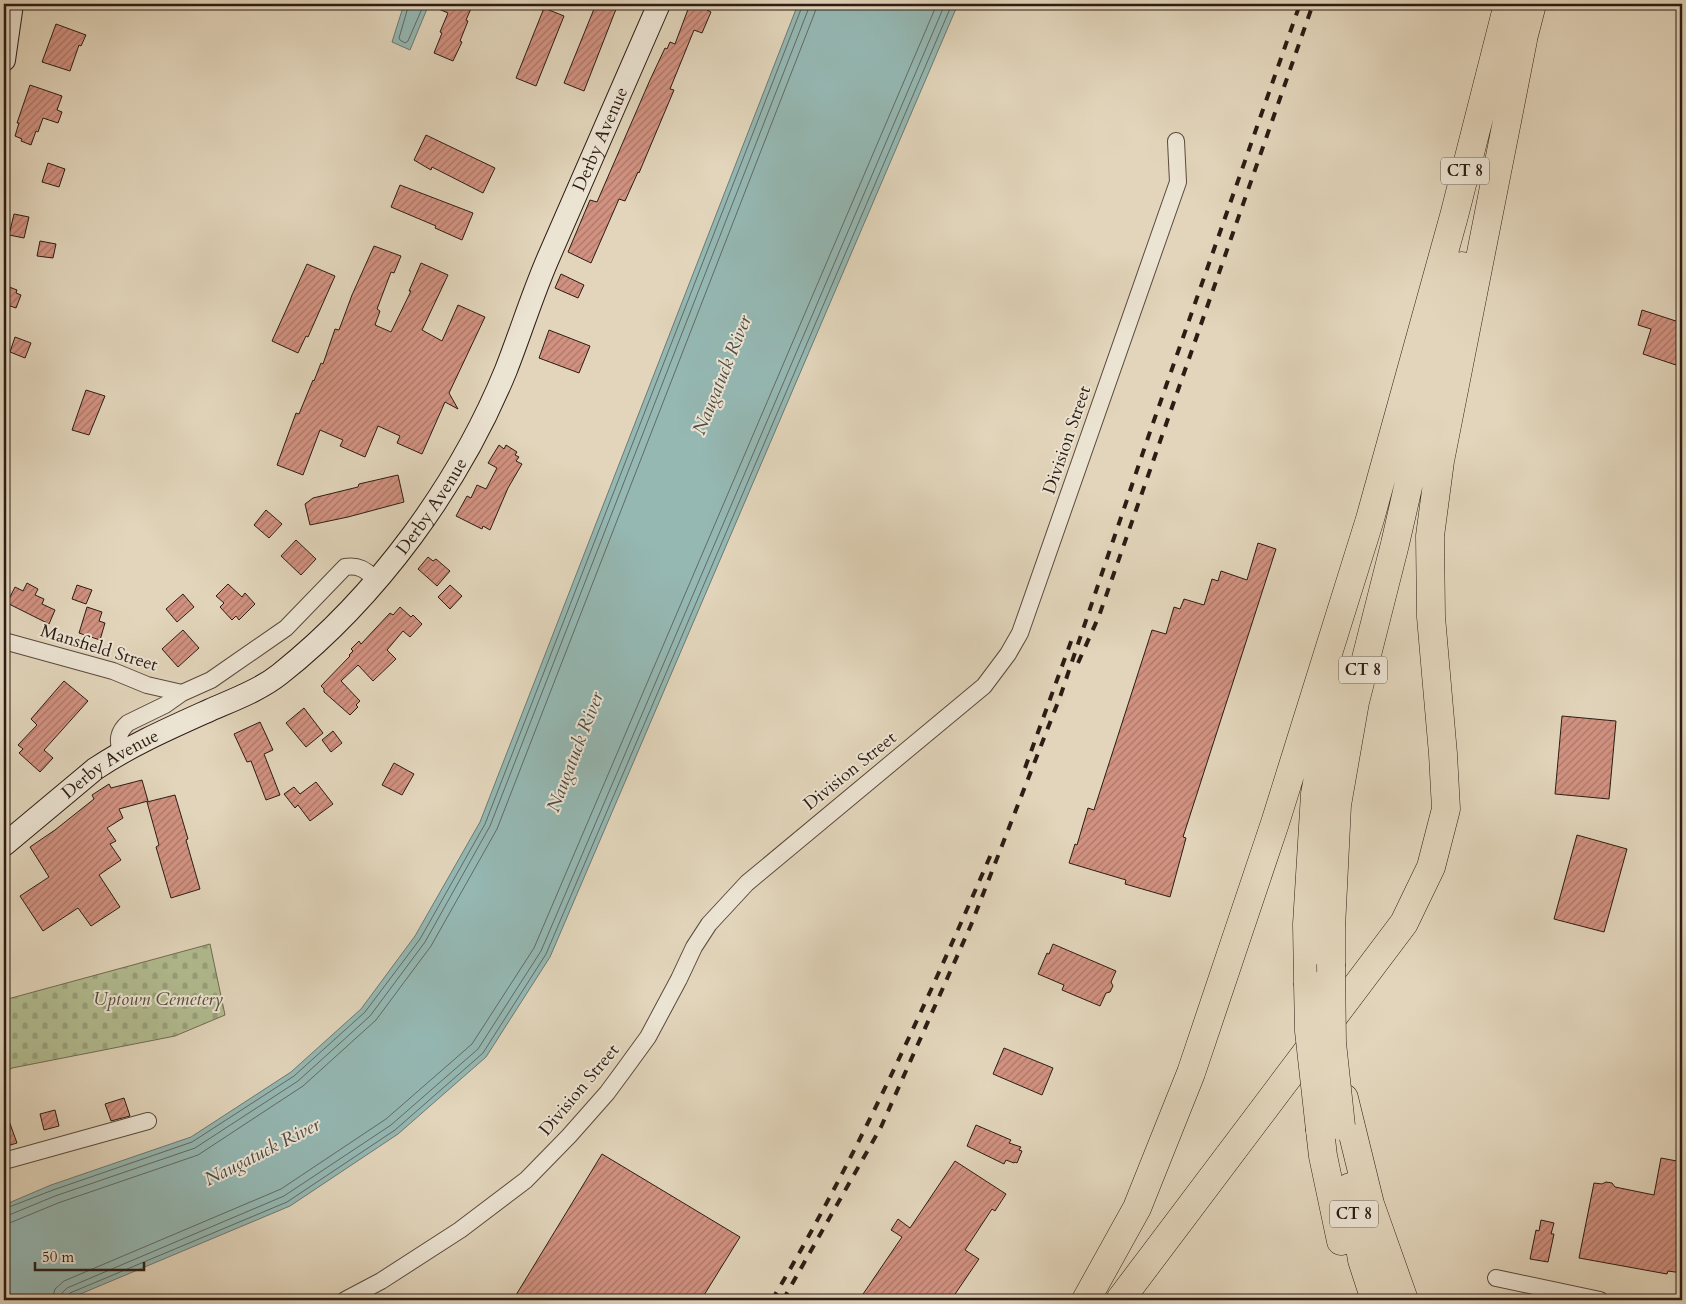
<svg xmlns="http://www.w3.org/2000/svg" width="1686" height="1304" font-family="Cardo,serif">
<defs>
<pattern id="cemetery-stones" width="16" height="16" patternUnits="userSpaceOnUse" patternTransform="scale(1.25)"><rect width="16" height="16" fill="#b2bd91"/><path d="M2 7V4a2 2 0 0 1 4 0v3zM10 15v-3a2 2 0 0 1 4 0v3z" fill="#99a27c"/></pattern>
<pattern id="building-hatch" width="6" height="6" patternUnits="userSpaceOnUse" patternTransform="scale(1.25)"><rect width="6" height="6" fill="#d29281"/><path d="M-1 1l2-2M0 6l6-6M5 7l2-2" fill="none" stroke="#ab7668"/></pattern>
</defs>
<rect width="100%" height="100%" fill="#e2d5bb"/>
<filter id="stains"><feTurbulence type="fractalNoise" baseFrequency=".004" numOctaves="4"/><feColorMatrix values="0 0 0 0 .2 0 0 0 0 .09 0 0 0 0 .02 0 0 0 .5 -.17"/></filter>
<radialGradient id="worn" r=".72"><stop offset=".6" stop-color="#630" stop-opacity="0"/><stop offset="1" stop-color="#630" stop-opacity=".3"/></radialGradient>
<path fill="url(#cemetery-stones)" stroke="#706c52" d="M210,944L225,1015L175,1036L12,1068L4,1073V1000Z"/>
<path fill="#95b8b3" stroke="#6b7a73" d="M404,4H429L410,50L392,42Z
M798,4H958L550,957L486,1057L398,1134L290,1206L66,1300H4V1205L51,1185L191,1137L291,1072L361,1009L415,936L480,822Z"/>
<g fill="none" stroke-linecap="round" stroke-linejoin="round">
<path stroke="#616a64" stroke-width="1" d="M409,4L399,38L400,40L405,43L408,41L424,4
M4,1209L53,1190L192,1142L294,1076L365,1012L420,939L485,824L803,4
M4,1215H9L55,1196L195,1148L298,1081L370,1016L425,942L490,826L808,10L809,4
M4,1223L12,1222L58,1203L198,1155L303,1086L376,1020L431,946L497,829L815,12L816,4
M52,1300L55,1289L64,1281L281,1189L386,1119L472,1044L534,948L937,4
M60,1300L62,1293L67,1288L284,1196L391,1125L478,1049L541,951L945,4
M66,1300L67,1296L70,1293L287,1202L395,1130L483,1053L546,954L952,4"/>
</g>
<path fill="url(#building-hatch)" stroke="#2d1c14" d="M427,4H473L466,20L468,21L460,41L462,42L453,61L434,53L442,33L440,32L448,13Z
M596,4H618L584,91L564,83Z
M690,4H710L707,10L711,12L702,33L694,30L670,89L674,90L639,173L638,172L625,201L619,199L591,263L568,252L590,200L597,202L650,80L665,48L667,49L670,42L675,44Z
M544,8L564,16L536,86L516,78Z
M56,24L86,35L81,46L79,45L70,71L42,62Z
M30,85L62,96L57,110L62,112L58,123L43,118L38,132L36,131L31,145L21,141L22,139L15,136L19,123H17Z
M426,135L495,168L483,193L432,167L431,170L414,160Z
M48,163L65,169L59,187L42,182Z
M400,185L473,213L462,240L435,228L436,226L391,207Z
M14,214L29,217L24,238L9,235Z
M40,241L56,244L53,258L37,256Z
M374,246L401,256L394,273L391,272L377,309L380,311L375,325L391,332L411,291H409L421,263L448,275L422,330L442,341L458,305L485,317L449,393L458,409L445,402L422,454L397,443L400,436L378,426L365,457L340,446L343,440L320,430L303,475L277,465L296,413L299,414L313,380L314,381L321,363L323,364L335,329L339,330L352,295Z
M307,264L335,276L308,337L306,336L298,353L272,341Z
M561,274L584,285L578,298L555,288Z
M4,285L17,290L16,293L21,295L16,308L10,306L4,321Z
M1642,310L1682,323V367L1643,354L1651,329L1638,325Z
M549,330L590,346L579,373L539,358Z
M15,337L31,343L25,358L10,352Z
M86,390L105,396L89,435L72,430Z
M499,445L504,449L506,445L517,452L515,455L519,457L516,461L522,464L508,488L490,530L483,526L482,529L456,516L467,496L471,498L477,485L486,489L497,468L488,463Z
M398,475L404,502L348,517L310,525L305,504L313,498L358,487L359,484Z
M266,510L282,524L269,538L254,525Z
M296,540L316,559L301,575L281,556Z
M1258,543L1276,549L1183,837L1186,838L1170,897L1125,884L1126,880L1069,863L1075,844L1077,845L1088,808L1094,810L1152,630L1166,634L1174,607L1180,609L1184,599L1204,605L1212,579L1218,581L1221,571L1247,580Z
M428,557L433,561L436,559L450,571L437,586L418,569Z
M27,583L38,589L35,595L44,599L42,604L55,610L49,624L7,603L15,587L23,591Z
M228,584L242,597L245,593L255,604L239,620L236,616L232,620L220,607L224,603L216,596Z
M77,585L92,590L86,604L72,599Z
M450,585L462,596L450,609L438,597Z
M183,594L194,607L177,622L166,609Z
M87,607L102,612L99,621L105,623L100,640L79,633Z
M400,607L411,617L413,615L422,624L410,637L403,631L387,650L396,659L373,681L358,665L341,681L360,701L356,705L358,707L350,715L324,692V689L321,686L350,656L349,655L353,651L351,649L359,641L361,644L390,613L393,615Z
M183,630L199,648L178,667L162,649Z
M64,681L88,701L44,750L53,758L40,772L19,753L23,749L18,745L37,725L31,719Z
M304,708L323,733L306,747L286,723Z
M1562,716L1616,721L1609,799L1555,794Z
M260,722L273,750L264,754L280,795L266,800L251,761L247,762L234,734Z
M333,731L342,743L331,752L322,740Z
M394,763L414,774L402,795L382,785Z
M142,780L148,801L119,809L123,818L107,828L116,841L110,844L121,860L99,875L120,907L91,926L78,908L43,931L20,896L49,877L30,847L55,830L94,799L92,795L109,784L111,788Z
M316,782L333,804L310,821L298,805L295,808L284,794L294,787L300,794Z
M175,795L188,839L186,840L200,889L171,898L156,847L159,845L147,802Z
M1577,835L1627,849L1604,932L1554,919Z
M1053,944L1116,971L1111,982L1113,986L1110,992L1106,993L1100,1006L1062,990L1064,985L1038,974L1047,953L1049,954Z
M1004,1048L1053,1068L1042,1095L993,1074Z
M124,1098L130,1116L111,1121L105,1104Z
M5,1110L17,1143L4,1147V1111Z
M55,1110L59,1126L44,1130L40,1114Z
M976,1125L1011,1140L1009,1143L1021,1147L1019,1150L1022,1151L1017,1163L1015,1162L1014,1163L1006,1160L1004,1164L967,1146Z
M602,1154L740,1237L701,1300H513Z
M1661,1158L1682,1162V1273L1668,1271L1667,1274L1579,1258L1594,1183L1602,1184L1606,1182L1612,1183L1615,1187L1654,1195Z
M955,1161L1006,1194L995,1211L992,1209L965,1250L979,1259L951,1300H859L902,1237L891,1230L898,1219L910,1228Z
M1541,1220L1554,1223L1551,1234H1554L1548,1262L1530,1259L1536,1230L1539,1231Z"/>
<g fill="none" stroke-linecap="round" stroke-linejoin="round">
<g stroke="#5a4a3e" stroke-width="18">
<path id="minor" d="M4,641L113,671L147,685L182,693L211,680L286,628L345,567C360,565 365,570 377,580
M121,753C117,740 118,732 128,723L165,705L182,693
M4,1161L148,1121
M1496,1278L1600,1300
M345,1300L381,1281L460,1230L526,1180L569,1136L607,1093L624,1070L648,1037L679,979L694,947L709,924L747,883L984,686L1008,654L1020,633L1178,182L1176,141"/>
</g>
<g stroke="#2d1c14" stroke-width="24">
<g id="secondary">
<path d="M4,60L12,4"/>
<path id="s1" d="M4,845L95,769C131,745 170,728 210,710C233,700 260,690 280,674C377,597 459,485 506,370C521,332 533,292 550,254C586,170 623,87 659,4"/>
</g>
</g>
<g stroke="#2d1c14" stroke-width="29">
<path id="motorway" d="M1518,58L1532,4
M1331,964V928L1337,805L1355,702L1395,544L1445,325L1462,266
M1308,983L1307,924L1315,794L1338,670
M1344,1098L1370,1204L1404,1300
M1320,1130L1323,1156L1341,1241
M1350,1187L1362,1260L1375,1300
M1086,1300L1137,1208L1191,1073L1275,823L1370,519L1454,216L1508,4
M1120,1300L1404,923L1431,867L1446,809L1443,754L1431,617L1430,536L1440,461L1523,40"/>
</g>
<use href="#minor" stroke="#ece4d3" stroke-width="16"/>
<use href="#secondary" stroke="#ece4d3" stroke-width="22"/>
<use href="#motorway" stroke="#e2d5bb" stroke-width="28"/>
<path stroke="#2d1c14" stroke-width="4" stroke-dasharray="9 9" stroke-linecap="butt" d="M1078,663L1099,616L1313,4
M1025,768L1073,636
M772,1300C857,1157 926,1004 992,852
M783,1300L881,1127L971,925L1060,697L1152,426L1300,4"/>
<g stroke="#2d1c14" stroke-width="29" stroke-linecap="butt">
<path id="motorway-bridge" d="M1331,964L1332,1043L1341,1126
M1308,983L1309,1031L1320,1130"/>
</g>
<use href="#motorway-bridge" stroke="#e2d5bb" stroke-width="28"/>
</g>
<g text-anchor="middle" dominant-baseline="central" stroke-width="4" stroke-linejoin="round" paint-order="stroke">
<g fill="#ece4d3" stroke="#66584d" stroke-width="1">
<rect x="1441" y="157.5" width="48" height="27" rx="4"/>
<rect x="1339" y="656.5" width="48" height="27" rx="4"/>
<rect x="1330" y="1200.5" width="48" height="27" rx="4"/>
</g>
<g font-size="16" font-weight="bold" fill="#2d1c14">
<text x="1465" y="171">CT 8</text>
<text x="1363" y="670">CT 8</text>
<text x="1354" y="1214">CT 8</text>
</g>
<g font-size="18" fill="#2d1c14" stroke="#ece4d3">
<text stroke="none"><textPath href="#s1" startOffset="959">Derby Avenue</textPath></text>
<text transform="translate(1067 440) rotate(-71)">Division Street</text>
<text stroke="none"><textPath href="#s1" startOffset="554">Derby Avenue</textPath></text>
<text transform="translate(99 648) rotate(17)">Mansfield Street</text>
<text stroke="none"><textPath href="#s1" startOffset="134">Derby Avenue</textPath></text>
<text transform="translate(850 771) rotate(-39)">Division Street</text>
<text transform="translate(579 1090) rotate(-50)">Division Street</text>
</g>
<g font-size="18" font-style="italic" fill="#554c3a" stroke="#ece4d3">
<text x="158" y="999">Uptown Cemetery</text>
</g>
<g font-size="19" font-style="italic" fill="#4c4b44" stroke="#ece4d3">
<text transform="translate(722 375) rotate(-68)">Naugatuck River</text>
<text transform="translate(575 752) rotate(-69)">Naugatuck River</text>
<text transform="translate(262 1152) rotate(-27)">Naugatuck River</text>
</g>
</g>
<rect width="1686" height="1304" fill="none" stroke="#e2d5bb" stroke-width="20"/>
<rect x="5" y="5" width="1676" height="1294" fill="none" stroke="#2d1c14" stroke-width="2.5"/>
<rect x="10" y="10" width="1666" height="1284" fill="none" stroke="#2d1c14"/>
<path d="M35 1262v8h109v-8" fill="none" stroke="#2d1c14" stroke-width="2.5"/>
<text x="42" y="1262" font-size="15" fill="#2d1c14" stroke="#ece4d3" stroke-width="4" paint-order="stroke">50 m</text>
<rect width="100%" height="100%" filter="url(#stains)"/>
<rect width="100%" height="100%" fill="url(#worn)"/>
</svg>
